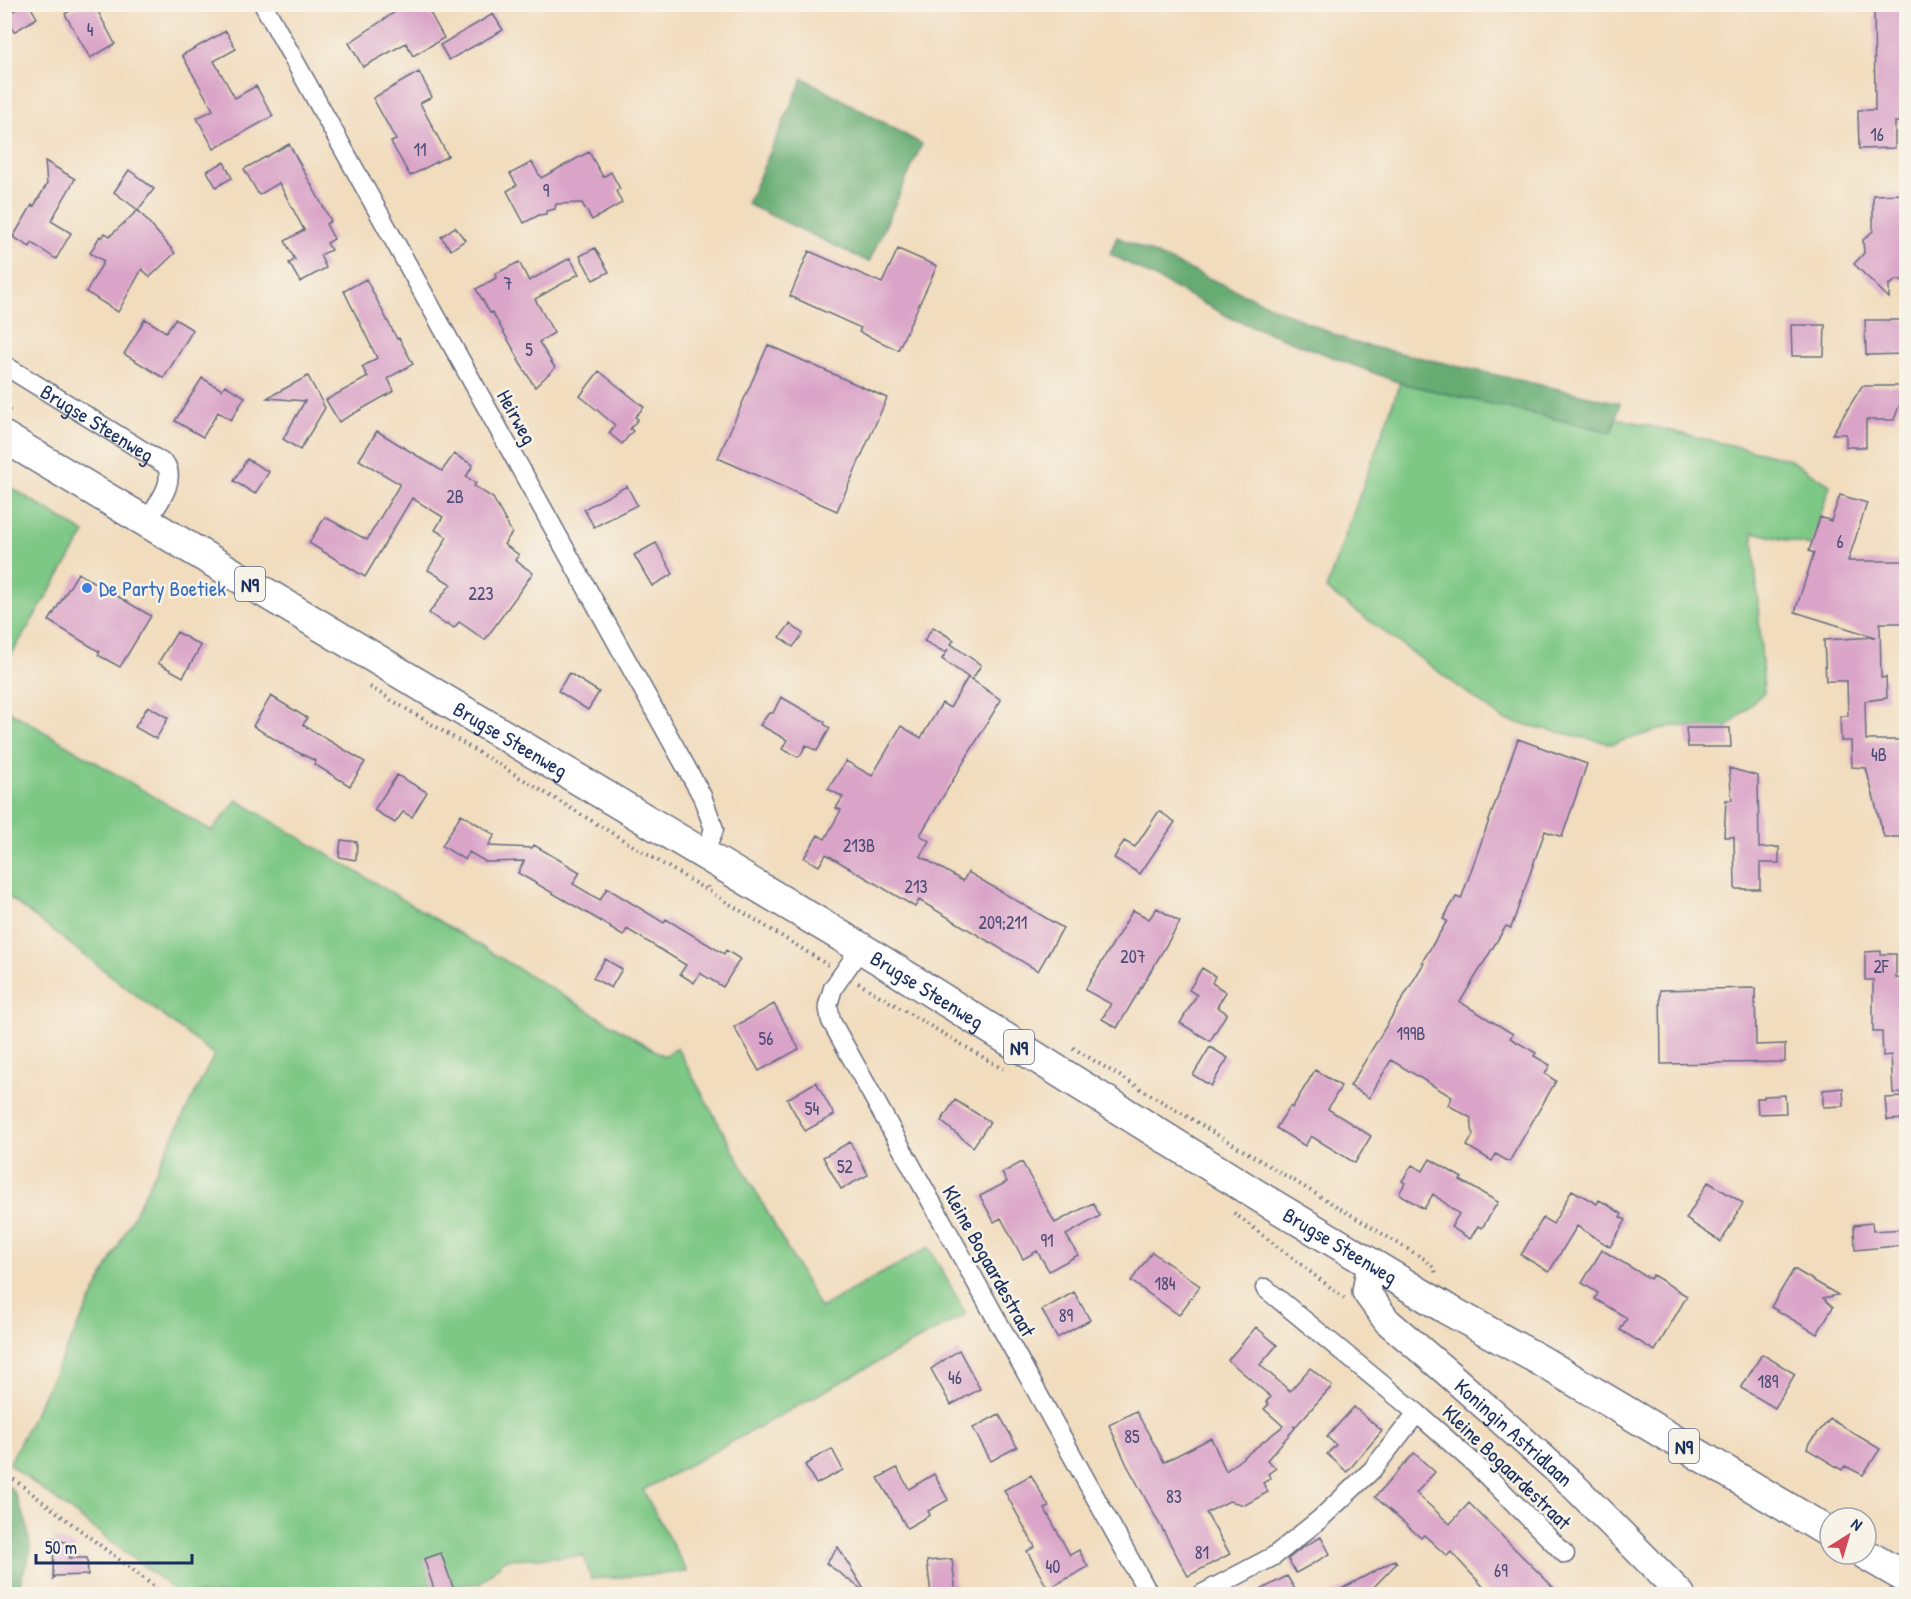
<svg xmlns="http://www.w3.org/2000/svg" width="1911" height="1599" font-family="'Patrick Hand',sans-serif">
<rect width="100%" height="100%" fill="#f7f3e8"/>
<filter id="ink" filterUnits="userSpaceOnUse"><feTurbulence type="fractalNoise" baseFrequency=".0167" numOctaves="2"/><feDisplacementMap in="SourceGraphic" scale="12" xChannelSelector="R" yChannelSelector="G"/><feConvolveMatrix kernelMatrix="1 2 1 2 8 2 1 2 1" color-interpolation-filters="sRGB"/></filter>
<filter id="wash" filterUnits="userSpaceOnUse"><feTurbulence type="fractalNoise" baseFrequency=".008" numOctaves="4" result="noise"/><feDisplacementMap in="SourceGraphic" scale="24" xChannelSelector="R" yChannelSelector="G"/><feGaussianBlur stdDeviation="1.35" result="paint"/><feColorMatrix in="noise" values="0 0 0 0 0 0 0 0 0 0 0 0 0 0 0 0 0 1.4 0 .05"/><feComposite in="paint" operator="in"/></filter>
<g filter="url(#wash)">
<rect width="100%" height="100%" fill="#f1dcbd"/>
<path fill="#7ec885" stroke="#4c7c72" stroke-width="1.5" d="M1400,383L1612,432L1616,418L1789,459L1830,485L1811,546L1753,532L1764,692L1724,730L1672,726L1612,744L1504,720L1326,589Z
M5,484L85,533L5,665Z
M4,708L212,831L237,800L664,1056L677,1048L820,1308L929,1247L966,1314L643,1490L687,1572L591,1579L584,1556L506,1559L479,1584L409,1586L388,1594H180L9,1464L214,1055L5,894Z"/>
<path fill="#66ac72" stroke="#406e68" stroke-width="1.5" d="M803,78L922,144L869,262L747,204Z
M1117,237L1351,342L1620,403L1612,432L1400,383L1233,319L1110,254Z
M5,1482L14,1492L26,1521L31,1551L18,1588L12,1594H5Z"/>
<g id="blocks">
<path fill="#daa4c8" d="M24,4H29L37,18L14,32L5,16Z
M81,4H94L115,44L90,58L65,14Z
M407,4H425L444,38L413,56L406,43L363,67L349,43Z
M1874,4H1906V81H1900L1899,122H1895V148L1859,149L1858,110H1875Z
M493,14L503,30L449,60L440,45Z
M226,31L236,49L214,61L235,98L256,86L273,116L214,149L197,118L213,110L182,55Z
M419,72L432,97L420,103L448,156L410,176L391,142L396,140L373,98Z
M289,144L331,221L326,224L334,239L327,243L331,250L320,255L326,268L300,282L289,263L295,260L285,241L304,230L279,183L259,195L244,169Z
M589,152L603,177L611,172L620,189L616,191L622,203L592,220L582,203L556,204L555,209L546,211V214L539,215L524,223L507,191L517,185L510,174L532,162L541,178Z
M45,161L75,179L51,221L71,233L56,259L32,243L30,247L13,237L32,205L34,206L47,184Z
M224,162L232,178L216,187L207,171Z
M129,170L154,189L138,210L114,192Z
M1906,194V265H1905V280H1895L1892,284H1889V298L1854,264L1864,253L1863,240L1873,231V195Z
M138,210L175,253L150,277L142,269L118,312L86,292L104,261L90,253L100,236L102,238L105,233L110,236Z
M455,227L465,240L451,250L441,237Z
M595,248L609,272L593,280L580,256Z
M898,249L937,266L898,350L859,332L861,328L790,296L809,251L882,283Z
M570,258L579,274L535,299L554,333L539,342L555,368L535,387L518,360L519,359L492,312L490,313L476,289L496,278L495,274L519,262L529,281Z
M366,279L397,339L399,338L413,364L388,378L394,391L339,422L326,400L368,377L362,367L377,358L344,291Z
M145,319L166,332L175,319L193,330L164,378L124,354Z
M1865,320H1906V354L1866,355Z
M1791,325H1825L1824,356H1792Z
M768,345L887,398L837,511L718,458Z
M599,371L644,407L635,417L638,419L630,429L633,431L622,444L609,433L615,425L580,396Z
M308,376L325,408L300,450L283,439L305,401L267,398Z
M202,378L222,390L225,385L245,397L231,420L218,412L203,437L175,421Z
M1862,386H1906V407L1899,406L1894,420H1866V447H1846V434H1832Z
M377,431L442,471L454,454L473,465L466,477L476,483L474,486L493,498L512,533L504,544L519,555L515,560L533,573L485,640L459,622L454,628L447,623L446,625L429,613L451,584L428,570L447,537L435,530L443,517L412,498L365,577L309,543L325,517L367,540L400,484L359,460Z
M247,459L269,472L255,494L234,481Z
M627,486L637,505L594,527L584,509Z
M1840,495L1867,503L1848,561H1906V623H1880L1881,678L1886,677L1887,698L1865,701L1866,740H1906V768H1905V837H1884L1866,768L1852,767L1851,741H1841L1840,716H1848L1847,681H1826L1824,640L1875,637L1795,612L1814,553L1809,551L1820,517L1831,521Z
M656,543L673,574L652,586L634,555Z
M78,573L151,616L120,667L98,655L100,652L49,621Z
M790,624L803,634L793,647L780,637Z
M933,627L954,640L951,644L981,665L972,680L942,659L948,649L946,653L924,641Z
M177,632L201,646L183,677L158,663Z
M569,673L599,692L588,710L558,691Z
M968,677L1001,700L920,835L929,841L920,856L963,881L968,872L1063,928L1038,971L919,900L915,907L826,854L819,866L804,858L818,835L825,839L841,810L836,808L843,797L828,789L846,761L872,776L901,726L921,738L942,703L950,708Z
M271,696L307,718L303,725L365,762L350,786L314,764L316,761L287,747L253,726Z
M781,697L825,722L824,724L830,728L817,751L806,745L800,756H799L798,757L782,749L787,740L760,725L769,713H773Z
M148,706L168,718L156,739L135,727Z
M1686,728H1730L1731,747H1688Z
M1518,739L1587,764L1562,837L1545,831L1511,928L1506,926L1460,1002L1513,1034L1510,1038L1536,1053L1534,1056L1550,1065L1545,1074L1556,1081L1509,1162L1496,1154L1492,1161L1467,1146L1473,1135L1471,1118L1448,1105L1452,1097L1391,1060L1369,1098L1350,1086L1424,963L1422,962L1447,921L1443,919L1456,897L1461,899Z
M1729,768L1758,776L1759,848L1779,847V863H1760V889H1735L1734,837H1724L1726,800H1732Z
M397,775L427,792L412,817L403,812L395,823L374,810Z
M1159,811L1175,822L1140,874L1114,858L1124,841L1135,847Z
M461,814L495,835L488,846L532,848L534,845L580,872L573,884L600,900L607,888L664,923L666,919L724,954L726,950L740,959L723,987L700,973L694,983L680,974L686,965L627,929L623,936L610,928L611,927L518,873L524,861L486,862L469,852L465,860L442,846Z
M341,840L357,842L356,860L339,857Z
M1157,908L1180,922L1117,1028L1102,1019L1111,1004L1085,990L1133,910L1149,919Z
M1881,951V954H1896V978L1906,979V1093H1893L1891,1055L1883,1056L1882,1032H1873V980H1865V952Z
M605,959L622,969L611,988L593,978Z
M1202,968L1215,976L1212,983L1226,992L1217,1007L1227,1013L1210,1041L1180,1023L1197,995L1189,990Z
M1755,988L1756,1045L1785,1044V1062L1661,1064L1660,990Z
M774,1004L799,1049L759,1071L734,1027Z
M1210,1047L1228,1058L1211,1086L1193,1075Z
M1315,1070L1341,1086L1328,1109L1371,1136L1355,1163L1311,1136L1305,1146L1276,1128L1290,1106L1292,1108Z
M816,1082L834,1115L805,1131L787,1099Z
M1843,1088L1844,1106L1823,1107V1090Z
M1785,1095L1786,1113L1758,1114L1757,1098H1764V1096Z
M1906,1097V1119L1887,1120L1885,1098Z
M955,1100L990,1122L973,1147L941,1121Z
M850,1142L868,1175L841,1189L823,1157Z
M1430,1159L1462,1178L1460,1180L1498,1202L1482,1228L1478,1226L1470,1239L1451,1227L1459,1214L1433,1194L1424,1209L1399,1194L1405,1183L1402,1181L1412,1165L1423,1171Z
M1022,1162L1055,1223L1093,1203L1100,1216L1066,1235L1078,1255L1049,1271L1037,1251L1023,1259L1001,1218L994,1222L980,1196L1007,1182L1002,1173Z
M1708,1182L1743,1203L1721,1242L1686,1219Z
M1572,1190L1597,1204L1599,1200L1608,1205L1622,1214L1620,1217L1626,1220L1610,1247L1577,1226L1549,1272L1521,1255L1543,1218L1553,1224Z
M1872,1223L1873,1231L1906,1229V1245L1855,1250L1854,1225Z
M1602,1250L1650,1279L1653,1275L1687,1296L1655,1351L1620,1330L1627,1318L1595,1299L1598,1293L1582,1283Z
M1152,1252L1200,1286L1179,1315L1131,1281Z
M1794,1269L1838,1295L1823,1298L1833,1307L1817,1334L1771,1307Z
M1074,1292L1090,1320L1057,1338L1042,1310Z
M1256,1327L1277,1345L1260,1365L1290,1391L1310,1368L1332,1386L1295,1427L1293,1426L1295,1428L1267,1460L1276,1468L1268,1474L1271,1478L1263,1483L1268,1492L1245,1505L1229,1501L1206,1513L1230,1554L1188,1576L1127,1465L1109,1425L1136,1411L1164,1462L1211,1438L1226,1471L1283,1426L1264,1409L1269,1404L1266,1402L1271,1397L1228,1360Z
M959,1350L980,1389L951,1405L931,1369Z
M1762,1354L1795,1374L1775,1408L1741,1388Z
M1354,1407L1382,1431L1347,1472L1327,1454L1336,1445L1327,1437Z
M999,1414L1017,1447L991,1461L973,1428Z
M1830,1419L1880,1449L1863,1475L1845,1466L1842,1470L1807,1449L1809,1443Z
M832,1449L843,1470L816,1484L805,1465L812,1461L811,1460Z
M1414,1453L1435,1472L1416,1493L1450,1524L1469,1503L1560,1594H1506L1503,1592L1501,1594H1490L1451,1552L1447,1556L1424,1535L1421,1538L1375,1497Z
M897,1468L909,1489L934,1474L948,1500L928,1511L930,1515L907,1528L878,1478Z
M1031,1475L1049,1507L1045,1509L1070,1555L1079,1550L1088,1567L1048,1589L1027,1551L1035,1547L1004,1490Z
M1321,1537L1330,1554L1296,1573L1288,1559L1303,1547Z
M54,1538L77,1547L69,1558H87L88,1575L55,1576L53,1579Z
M838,1547L865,1591H864L826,1563Z
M441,1553L455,1593L435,1592L424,1559Z
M952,1559L956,1594H931L927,1561Z
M1395,1560L1397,1563L1367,1594H1332Z
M1287,1576L1298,1594H1253Z"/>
</g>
</g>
<g filter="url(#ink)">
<use href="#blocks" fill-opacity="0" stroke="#666c7f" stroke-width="1.5"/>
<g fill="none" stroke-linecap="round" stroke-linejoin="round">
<g stroke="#666c7f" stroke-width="21">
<g id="minor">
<path d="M263,4L702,796L714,829L704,855"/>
<path id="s1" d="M4,365L166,465C176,484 156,505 147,522"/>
<path d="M861,948L833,988L828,1005L831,1021L1149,1594"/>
<path d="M1265,1288L1417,1413"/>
<path d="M1202,1594L1274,1556L1320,1519L1372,1470L1417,1413L1476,1465L1565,1554"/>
</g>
</g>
<g stroke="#666c7f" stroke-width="30">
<g id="secondary">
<path id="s2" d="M1371,1263L1366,1292L1387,1321L1449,1374L1569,1481L1681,1594"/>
</g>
</g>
<g stroke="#666c7f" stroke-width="33">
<g id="primary">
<path id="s3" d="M4,437L861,948L1260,1197L1445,1308L1538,1359L1830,1533"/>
<path d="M1865,1554L1906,1578"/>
</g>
</g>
<path stroke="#666c7f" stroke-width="4" stroke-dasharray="1.5 4.5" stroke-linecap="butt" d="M4,407L14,413
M370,687L708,891
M708,886L709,891L828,965
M858,983L1003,1069
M1073,1048L1426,1260L1435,1270L1436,1275
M1234,1213L1344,1298
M4,1472L164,1594"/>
<use href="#minor" stroke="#fff" stroke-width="18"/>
<use href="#secondary" stroke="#fff" stroke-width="27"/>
<use href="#primary" stroke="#fff" stroke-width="30"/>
</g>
</g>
<circle fill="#3f7fe0" stroke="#f7f3e8" stroke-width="2" cx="87" cy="588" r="6"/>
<g text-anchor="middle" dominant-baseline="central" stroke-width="5" stroke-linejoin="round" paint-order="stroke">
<g font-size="18" fill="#4b4c78">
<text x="90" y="29">4</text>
<text x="1877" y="134">16</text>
<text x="420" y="149">11</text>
<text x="546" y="190">9</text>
<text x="508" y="283">7</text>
<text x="529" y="349">5</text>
<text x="455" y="496">2B</text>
<text x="1840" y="541">6</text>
<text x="481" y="593">223</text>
<text x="1879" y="754">4B</text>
<text x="859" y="845">213B</text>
<text x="916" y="886">213</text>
<text x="1003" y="922">209;211</text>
<text x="1133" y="956">207</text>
<text x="1881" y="966">2F</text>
<text x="1411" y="1033">199B</text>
<text x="766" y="1038">56</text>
<text x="812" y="1108">54</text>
<text x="845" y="1166">52</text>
<text x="1047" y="1240">91</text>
<text x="1165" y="1283">184</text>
<text x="1066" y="1315">89</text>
<text x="955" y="1377">46</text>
<text x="1768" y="1381">189</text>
<text x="1132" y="1436">85</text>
<text x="1174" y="1496">83</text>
<text x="1202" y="1552">81</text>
<text x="1053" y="1566">40</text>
<text x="1501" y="1570">69</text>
</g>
<g fill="#f7f3e8" stroke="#5d6a87" stroke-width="1.5">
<rect x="235" y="567" width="30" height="34" rx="4.5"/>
<rect x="1004" y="1030" width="30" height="34" rx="4.5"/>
<rect x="1669" y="1429" width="30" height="34" rx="4.5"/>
</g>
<g font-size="20" font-weight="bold" fill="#1b2f5e">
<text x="250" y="584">N9</text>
<text x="1019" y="1047">N9</text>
<text x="1684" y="1446">N9</text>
</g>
<g font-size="21" fill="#1b2f5e" stroke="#f7f3e8">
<text transform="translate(517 417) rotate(61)">Heirweg</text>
<text stroke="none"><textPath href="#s1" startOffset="110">Brugse Steenweg</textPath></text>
<text stroke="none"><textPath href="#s3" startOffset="590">Brugse Steenweg</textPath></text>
<text stroke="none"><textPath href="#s3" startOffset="1076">Brugse Steenweg</textPath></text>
<text stroke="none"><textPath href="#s3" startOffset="1562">Brugse Steenweg</textPath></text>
<text transform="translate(989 1261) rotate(61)">Kleine Bogaardestraat</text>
<text stroke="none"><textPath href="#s2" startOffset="234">Koningin Astridlaan</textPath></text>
<text transform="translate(1507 1467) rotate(44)">Kleine Bogaardestraat</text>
</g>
<g font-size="21" fill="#366cbe" stroke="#f7f3e8" text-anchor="start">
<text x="99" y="588">De Party Boetiek</text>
</g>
</g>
<rect width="1911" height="1599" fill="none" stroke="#f7f3e8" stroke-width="24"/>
<g transform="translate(1848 1536) rotate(37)"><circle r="28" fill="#f7f3e8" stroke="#9fa5b1" stroke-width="1.5"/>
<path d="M0-4.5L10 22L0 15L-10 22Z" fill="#d1495b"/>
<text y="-9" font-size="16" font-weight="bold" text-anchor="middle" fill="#1b2f5e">N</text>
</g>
<path d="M36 1554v9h156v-9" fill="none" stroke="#1b2f5e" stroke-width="3"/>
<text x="45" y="1554" font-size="18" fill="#1b2f5e" stroke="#f7f3e8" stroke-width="4.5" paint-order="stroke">50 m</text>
</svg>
